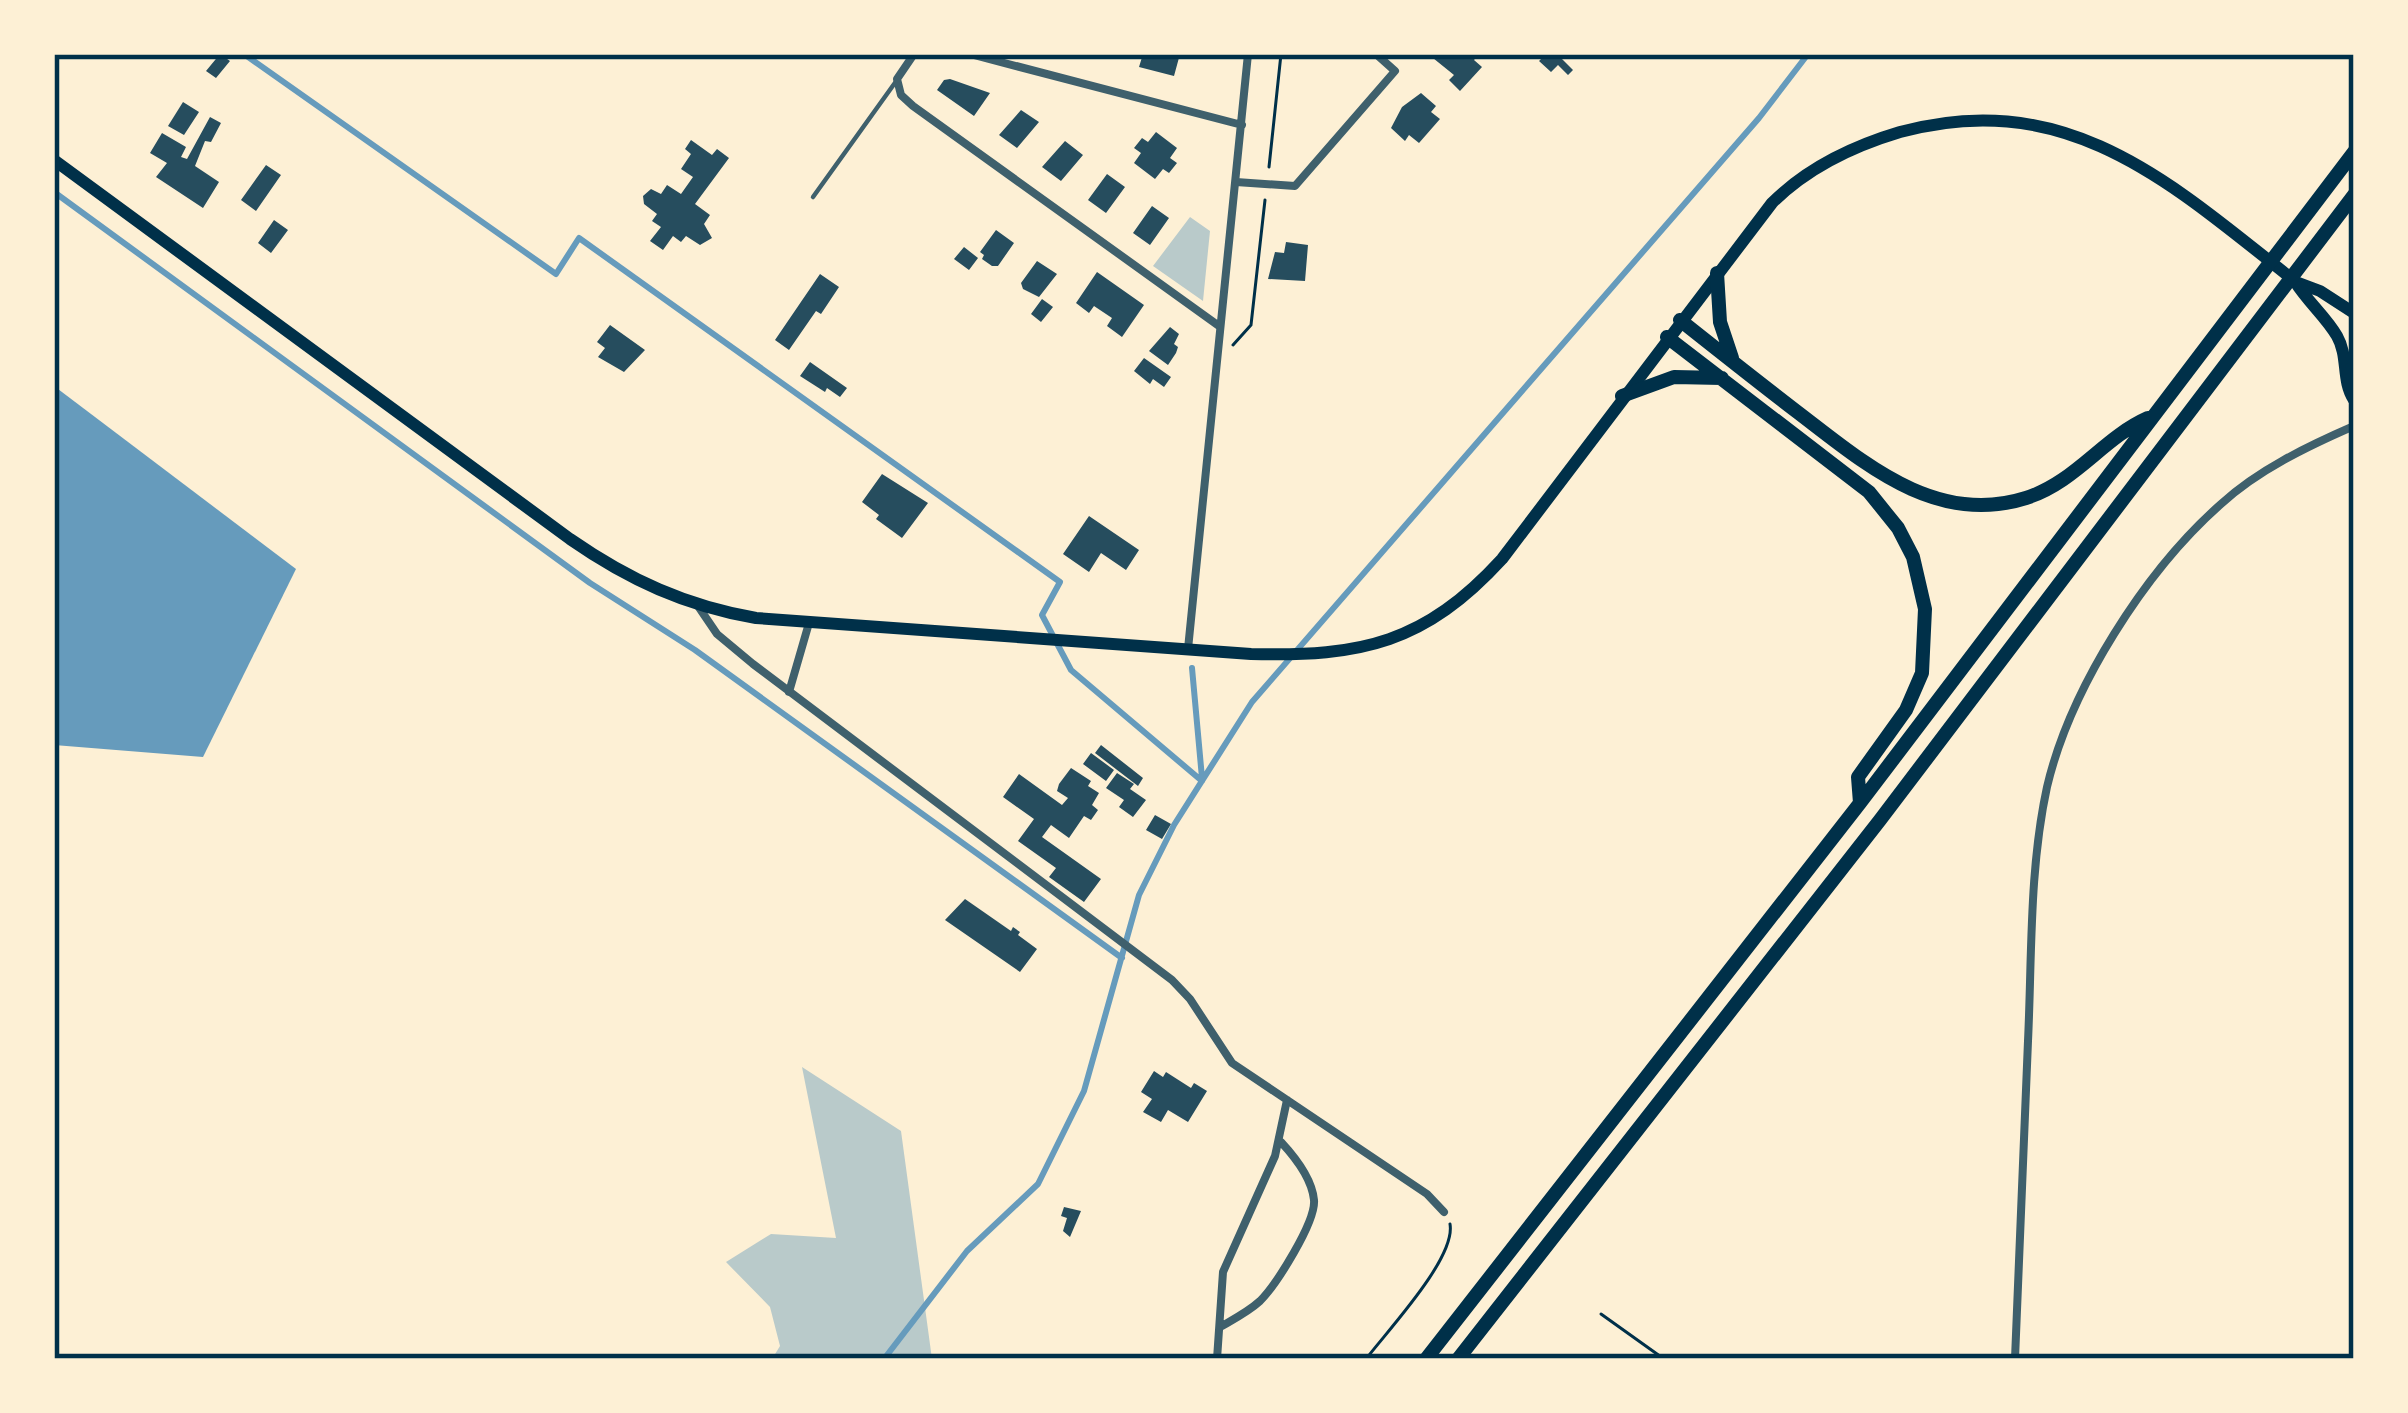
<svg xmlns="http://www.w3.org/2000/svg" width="2408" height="1413" font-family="Helvetica,sans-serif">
<rect width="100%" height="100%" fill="#fdf0d5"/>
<path fill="#b9caca" d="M1190,217L1210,231L1203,301L1153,266Z
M802,1067L901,1131L932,1359H772L780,1346L770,1307L726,1262L771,1234L836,1238Z"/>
<path fill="#669bbc" d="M54,386L296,569L203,757L54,745Z"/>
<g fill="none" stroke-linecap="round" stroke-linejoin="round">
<path stroke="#669bbc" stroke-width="6" d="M244,54L556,274L579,238L1060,582L1042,615L1071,670L1202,781
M54,192L590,583L695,650L1122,958
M1192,668L1202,778
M884,1359L967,1251L1038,1184L1084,1091L1139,895L1174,825L1252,702L1759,118L1808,54"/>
</g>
<path fill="#264d5e" d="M220,54L230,61L216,78L206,71Z
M1143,54H1180L1174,76L1139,67Z
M1428,54H1479L1474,60L1482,67L1460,91L1449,80L1454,75Z
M1546,54H1557L1573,70L1568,75L1558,65L1551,72L1539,61Z
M950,79L990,93L974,116L937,90L944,80Z
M1421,93L1436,106L1431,112L1440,119L1419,143L1409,135L1405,141L1391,128L1402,107Z
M183,102L199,112L184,135L168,126Z
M1021,110L1039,122L1017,148L999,135Z
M210,117L221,123L211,142L205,141L195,166L219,182L203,208L156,177L167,163L150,153L162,133L186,147L181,157L187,159Z
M1156,132L1177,148L1170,158L1177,163L1169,173L1163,169L1155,179L1134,163L1141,153L1134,148L1142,138L1148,142Z
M691,140L712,155L717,149L729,158L695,204L710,215L704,224L712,238L700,245L686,236L681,242L673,236L663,250L650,241L661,227L652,221L657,214L644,204L643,196L651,189L661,194L667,185L681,194L693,177L681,169L691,154L685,149Z
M1065,141L1083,155L1061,181L1042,167Z
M266,165L281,175L256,211L241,200Z
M1107,174L1125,187L1106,213L1088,200Z
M1152,206L1169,218L1150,245L1133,233Z
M274,220L288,230L271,253L258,243Z
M996,230L1014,243L998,266H992L982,259L984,255L980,252Z
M1286,242L1308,245L1305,281L1268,279L1275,252L1284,253Z
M964,247L978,258L969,270L954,259Z
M1037,261L1057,274L1039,297L1023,289L1021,283Z
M1097,272L1144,305L1122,337L1107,326L1112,318L1094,306L1089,313L1076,303Z
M820,274L839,287L821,314L816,311L789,350L775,340Z
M1042,299L1053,307L1041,322L1031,314Z
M610,325L645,350L624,372L598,357L605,348L597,342Z
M1170,327L1179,334L1174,344L1178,347L1176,353L1168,365L1149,351Z
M1144,358L1171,377L1164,387L1153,379L1150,384L1134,371Z
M810,362L847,388L840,397L827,388L825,392L800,376Z
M882,474L928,503L902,538L876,519L879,515L862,502Z
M1089,516L1139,550L1126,570L1101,553L1089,572L1063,554Z
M1101,745L1143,778L1138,786L1095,753Z
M1091,753L1114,770L1106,781L1083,764Z
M1071,768L1091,781L1088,786L1099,793L1092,805L1098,810L1091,820L1084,816L1069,838L1051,825L1042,837L1101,879L1084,902L1049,877L1056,868L1018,841L1034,819L1003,797L1019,774L1062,805L1068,798L1057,791L1059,784Z
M1117,773L1134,784L1130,789L1146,800L1133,817L1119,807L1124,800L1106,788Z
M1155,815L1171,824L1162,839L1146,830Z
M965,899L1011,931L1013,927L1020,932L1018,935L1037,949L1020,972L945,920Z
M1154,1071L1163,1077L1166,1072L1191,1088L1194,1083L1207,1091L1188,1122L1168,1110L1161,1122L1143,1112L1152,1099L1141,1092Z
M1064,1207L1081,1211L1070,1237L1063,1231L1067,1218L1061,1216Z"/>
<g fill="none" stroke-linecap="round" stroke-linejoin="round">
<path stroke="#003049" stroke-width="3" d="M1269,167L1281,54
M1233,345L1251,325L1265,200
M1601,1314L1664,1359
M1366,1359C1388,1330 1456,1258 1450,1224"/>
<path stroke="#3f606c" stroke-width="4.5" d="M813,197L897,80"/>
<path stroke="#3f606c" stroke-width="8" d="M914,54L897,79L901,95L913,106L1219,326
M970,54L1242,125
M1236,182L1295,186L1395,71L1376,54
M698,606L717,634L753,664L1172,980L1190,999L1232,1063L1427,1194L1444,1212
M1188,649L1248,54
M789,692L809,623
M1220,1327C1234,1319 1248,1312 1260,1301C1276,1285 1316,1222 1314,1200C1312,1179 1294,1156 1281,1142
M1217,1359L1223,1272L1275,1156L1287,1100
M2015,1359C2019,1253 2024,1147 2028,1041C2032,957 2029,870 2047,787C2070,689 2145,571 2221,504C2258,470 2308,446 2354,426"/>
<path stroke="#003049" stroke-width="12" d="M54,160L570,539C629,580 686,606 756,618L1251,654C1362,657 1425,643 1502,559L1772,203C1807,168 1853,146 1900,132C2069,86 2173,185 2296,282L2320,291L2354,313
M2296,283C2308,302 2326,317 2337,336C2349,357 2341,380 2354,400"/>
<path stroke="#003049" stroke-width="14" d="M1717,273L1720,322L1732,358
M1680,320C1719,351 1757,381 1796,411C1863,462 1935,527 2026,498C2076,482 2103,438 2148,418
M1667,337L1869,492L1898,528L1913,557L1925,609L1922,673L1906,710L1858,777L1860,803
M1622,396L1674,377L1722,378
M1426,1359L1860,803L2354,152
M1458,1359L1880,820L2354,195"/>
</g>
<rect width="2408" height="1413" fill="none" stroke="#fdf0d5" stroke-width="114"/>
<rect x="57" y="57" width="2294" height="1299" fill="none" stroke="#003049" stroke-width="4.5"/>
</svg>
